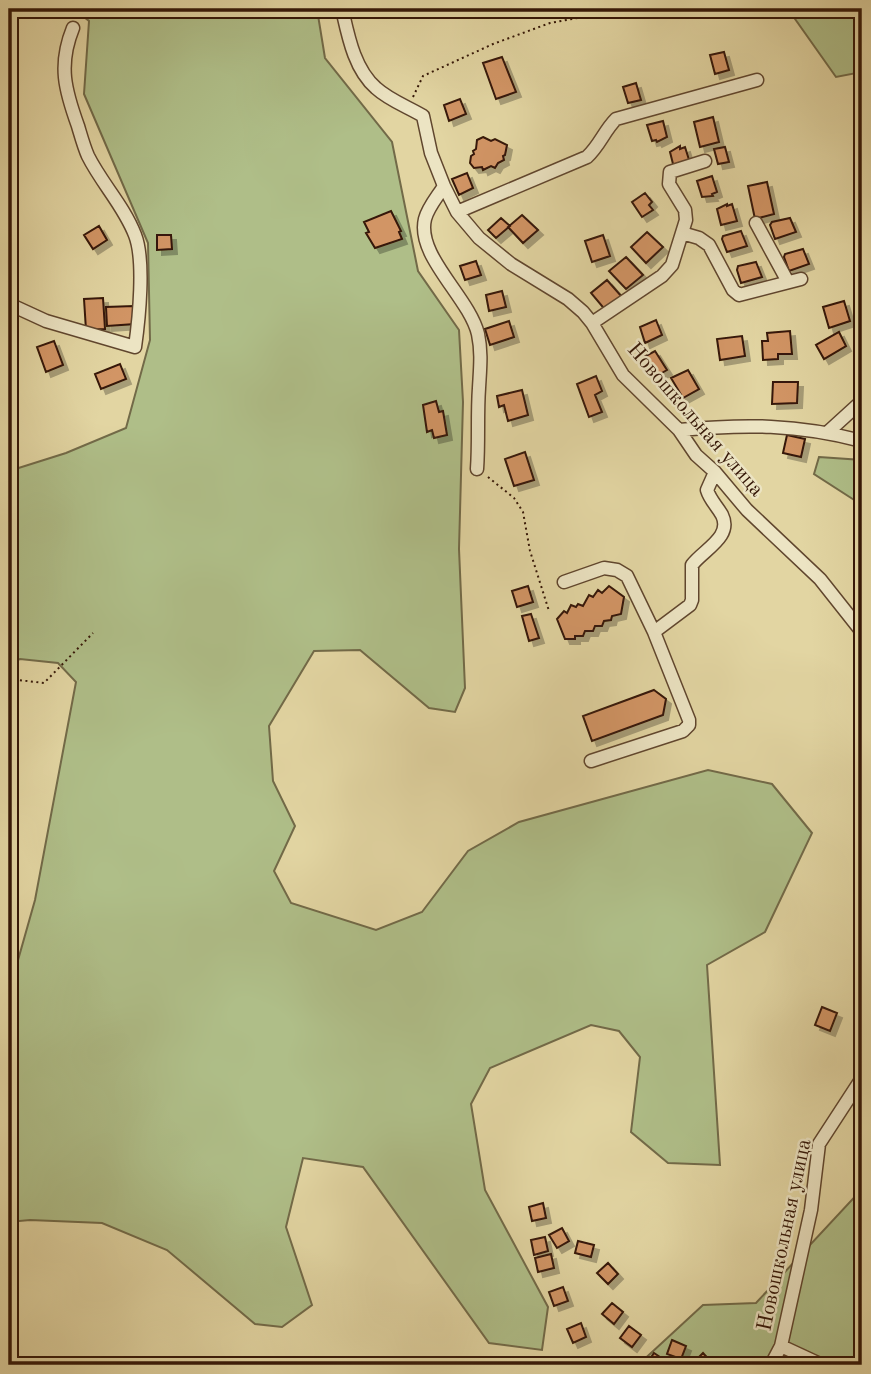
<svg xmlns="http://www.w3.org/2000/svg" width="871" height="1374" font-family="'Old Standard TT',serif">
<defs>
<filter id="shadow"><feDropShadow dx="5" dy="5" stdDeviation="0" flood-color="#0004"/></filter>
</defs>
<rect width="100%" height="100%" fill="#e2d5a2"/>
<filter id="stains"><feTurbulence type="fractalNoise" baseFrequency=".00286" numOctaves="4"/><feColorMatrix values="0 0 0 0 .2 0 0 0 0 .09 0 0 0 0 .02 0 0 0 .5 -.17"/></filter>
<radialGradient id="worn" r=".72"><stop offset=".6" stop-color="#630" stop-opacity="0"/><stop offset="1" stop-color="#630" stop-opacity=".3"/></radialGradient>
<path fill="#afbe88" stroke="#726a48" stroke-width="2" d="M74,9H317L325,58L392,142L418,271L459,330L463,402L459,549L465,688L455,712L429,708L360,650L314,651L269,726L273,781L295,826L274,871L291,903L376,930L422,912L468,851L519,822L708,770L772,784L812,833L765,932L707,965L720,1165L668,1163L631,1132L640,1057L619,1031L591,1025L490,1068L471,1104L485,1190L548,1307L542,1350L489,1343L363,1167L303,1158L286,1227L312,1305L282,1327L255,1324L167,1250L102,1223L30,1220L9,1222V992L35,900L76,682L58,663L20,659L9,664V471L66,453L126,428L150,340L148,243L84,94L89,21Z
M788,9H862V72L836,77Z
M819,457L862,460V505L814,474Z
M862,1189V1365H638L703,1305L756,1303Z"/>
<path fill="#d29565" stroke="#351707" stroke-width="2" filter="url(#shadow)" d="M724,52L729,70L715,74L710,55Z
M502,57L516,92L496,99L483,63Z
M636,83L641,100L628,103L623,87Z
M460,99L466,114L449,121L444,105Z
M713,117L719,142L700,147L694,122Z
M663,121L667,137L657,142L656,140L652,141L647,125Z
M483,137L491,141L495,139L507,145L505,155L503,156L504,160L498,163L495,168L491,166L483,170L482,167L474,168L470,163L471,156L474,154L473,151L476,149L477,140Z
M680,146V149L685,147L690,163L674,168L670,152Z
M725,147L729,162L718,164L714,149Z
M467,173L473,188L459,195L452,179Z
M712,176L717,192L712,194L713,196L702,197L697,181Z
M767,182L774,214L755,219L748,186Z
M645,193L652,202L649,205L653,210L642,217L632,202Z
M727,204V206L732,204L737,221L721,225L717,209Z
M391,211L401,231L399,232L402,239L375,248L366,233L369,232L364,222Z
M522,215L538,230L523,243L508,227Z
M501,218L510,226L496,238L488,230Z
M790,218L796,232L775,239L770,225L772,222Z
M99,226L107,240L93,249L84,235Z
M741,231L747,246L727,252L722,239L723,236Z
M647,232L663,247L646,263L631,247Z
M157,235H171L172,249L157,250Z
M603,235L610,256L592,262L585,241Z
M803,249L809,264L789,271L784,257L785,254Z
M626,257L643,275L626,289L609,271Z
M476,261L481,275L465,280L460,266Z
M756,262L762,277L741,283L737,270L738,266Z
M607,280L622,297L607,312L591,293Z
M502,291L506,307L489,311L486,295Z
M103,298L105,329L86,330L84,299Z
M844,301L850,321L829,328L823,307Z
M134,306L135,324L107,326L106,307Z
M656,320L662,335L645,343L640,327Z
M509,321L514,337L490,345L485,329Z
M790,331L792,354H778V359L763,360L762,341H768L767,333Z
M839,332L846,346L824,359L816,345Z
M742,336L745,356L720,360L717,339Z
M54,341L63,365L46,372L37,347Z
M655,351L667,370L653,378L642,358Z
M120,364L126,379L101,389L95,374Z
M688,370L699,389L683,398L671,378Z
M596,376L602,391L595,395L602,412L589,417L577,384Z
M773,382H798L797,403L772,404Z
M522,390L528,415L508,421L504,405L499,407L497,396Z
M436,401L439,412L443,411L447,435L434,438L432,430L427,432L423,405Z
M787,435L805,439L801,457L783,453Z
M525,452L534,480L514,486L505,459Z
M528,586L533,602L517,607L512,591Z
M609,586L624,597L621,614L612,616L611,620L604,621L602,626H595L593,631H585L583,636H575V639H565L557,619L564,611L567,613L571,605L576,607L578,604L583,606L589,595L593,597L598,590L602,593Z
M531,614L539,638L529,641L522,616Z
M654,690L666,699L663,715L592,741L583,716Z
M822,1007L837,1013L830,1031L815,1025Z
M543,1203L546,1218L532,1221L529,1207Z
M562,1228L569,1241L557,1248L549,1235Z
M545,1237L548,1251L534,1255L531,1240Z
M578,1241L594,1245L591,1257L575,1253Z
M551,1254L554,1268L538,1272L535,1258Z
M608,1263L618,1274L608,1284L597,1273Z
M563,1287L568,1301L554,1306L549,1292Z
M612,1303L623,1312L614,1324L602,1314Z
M581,1323L586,1337L573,1343L567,1329Z
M629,1326L641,1335L632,1347L620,1338Z
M672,1340L686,1346L681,1359L667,1354Z
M654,1353L666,1361L664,1365H646Z
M703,1353L713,1364L712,1365L692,1364Z"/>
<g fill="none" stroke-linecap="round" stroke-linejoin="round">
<g stroke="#60462e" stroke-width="15">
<path id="minor" d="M342,9C348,35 354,69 376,88C389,100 408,107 423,116L431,153L444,186L457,212L479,238L511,264L568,299L583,312L592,323L623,375L679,430L696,455L715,472L747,510L820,579L862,632
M444,186C438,196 428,207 425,219C416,256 469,297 478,334C482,353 480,369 479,388C477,415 479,442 477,469
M457,212L587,157C600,145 604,131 616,119L757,80
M756,223L788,282
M682,233L699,238L709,245L733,290L739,295L801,279
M9,304L46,321L135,347C139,319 145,260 135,235C124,206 102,184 88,156C84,147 81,136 78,126C65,90 58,65 73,28
M592,323L662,276L672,265L686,220L685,210L669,184L670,172L705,161
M679,430C745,424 797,424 862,441
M828,432L862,401
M564,582L604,568L617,570L627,576L654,632L690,605L692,600V565C703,550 733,537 722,515C717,506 710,500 707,490L715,472
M591,761L683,731L689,725V720L654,632
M781,1346L822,1365
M771,1365L781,1346L811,1210L819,1144L862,1078"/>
</g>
<path stroke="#351707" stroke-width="2" stroke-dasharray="2 3.5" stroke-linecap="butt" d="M413,97L423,76L493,44L550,23L626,9
M488,477L514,498L523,512L530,551L549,611
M9,679L44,683L93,633"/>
<use href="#minor" stroke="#ece4c3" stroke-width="12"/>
</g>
<g text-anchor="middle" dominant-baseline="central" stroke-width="5" stroke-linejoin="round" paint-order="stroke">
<g font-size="21" fill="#351707" stroke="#ece4c3">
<text transform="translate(695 420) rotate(49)">Новошкольная улица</text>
<text transform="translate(785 1235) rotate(-78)">Новошкольная улица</text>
</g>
</g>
<rect width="871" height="1374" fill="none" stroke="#e2d5a2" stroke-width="35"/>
<rect x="10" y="10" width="850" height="1353" fill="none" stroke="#351707" stroke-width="3.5"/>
<rect x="18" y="18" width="836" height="1339" fill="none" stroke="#351707" stroke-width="2"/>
<rect width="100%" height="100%" filter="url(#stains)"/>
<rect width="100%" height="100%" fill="url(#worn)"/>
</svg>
